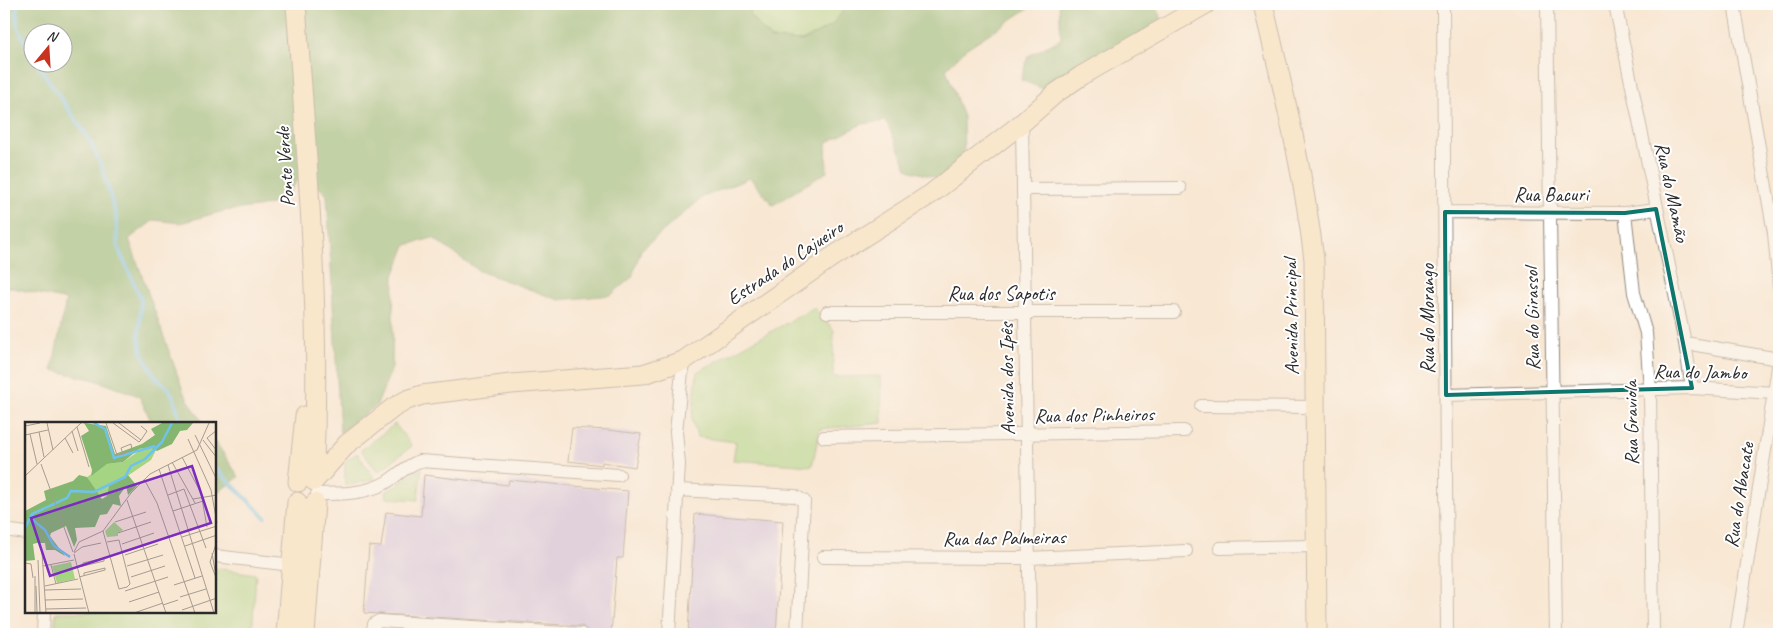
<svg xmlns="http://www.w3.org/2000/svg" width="1783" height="638" font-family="Caveat,sans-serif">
<rect width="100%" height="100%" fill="#fff"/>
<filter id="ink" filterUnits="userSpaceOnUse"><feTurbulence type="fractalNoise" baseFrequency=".02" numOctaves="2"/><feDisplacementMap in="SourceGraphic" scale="10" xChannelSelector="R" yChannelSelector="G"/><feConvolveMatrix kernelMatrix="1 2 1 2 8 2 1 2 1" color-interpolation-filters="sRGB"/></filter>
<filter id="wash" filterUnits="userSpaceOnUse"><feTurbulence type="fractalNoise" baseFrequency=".0096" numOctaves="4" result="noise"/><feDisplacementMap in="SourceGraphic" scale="20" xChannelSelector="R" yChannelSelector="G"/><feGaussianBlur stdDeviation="1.12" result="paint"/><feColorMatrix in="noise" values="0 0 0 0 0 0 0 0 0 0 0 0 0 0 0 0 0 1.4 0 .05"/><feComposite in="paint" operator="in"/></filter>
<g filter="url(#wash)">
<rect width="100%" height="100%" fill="#f8e7d3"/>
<path fill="#a5d482" stroke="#688056" d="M755,4H849L831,26L802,41L771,39L749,15Z
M814,308L834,330L833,377L881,376L882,423L820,429L812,466L733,460L736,442L697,437L692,419L697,372Z
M395,424L412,446L378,472L361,450Z
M357,453L375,479L345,486V462Z
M422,468L418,500L387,498L386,492Z
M215,568L256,574L252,634H54L56,612H215Z"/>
<path fill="#84b670" stroke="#58704e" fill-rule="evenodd" d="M4,4H755L749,15L771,39L802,41L831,26L849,4H1035L967,48L946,69L963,117L964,154L941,179L908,170L886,121L862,124L826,143L827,172L773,205L750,178L703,197L641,250L632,277L611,295L559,300L479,271L433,238L406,245L394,276L392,368L377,405L340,433L327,195L306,175L297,181L283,201L258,207L224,211L180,223L154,220L129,239L184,393L203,423H152L139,396L95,380L52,370L66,300L4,286ZM32,32H62V62H32Z
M1059,4H1156L1162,21L1046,90L1021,80L1028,56L1061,39Z
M215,441L239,477L217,493L215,492Z"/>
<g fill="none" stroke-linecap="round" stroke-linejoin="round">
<path stroke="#6fc3eb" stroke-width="4" d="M17,4V25L32,56
M36,62L89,139L102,167L116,216L118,248L141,299L139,338L143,355L155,377L168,388L173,396L181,423
M215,468L265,517"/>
</g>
<g id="blocks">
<path fill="#c5b6e4" d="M572,428L608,430L641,434L635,467L602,462V465L568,461Z
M424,475L508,485L509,480L628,491L623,558H617L611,634L589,632L582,626L364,613L369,546L381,547L386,512L421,516Z
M695,514L783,521L776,634H688Z"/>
</g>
</g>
<g filter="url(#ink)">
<use href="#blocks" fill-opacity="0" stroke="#92897f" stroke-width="1"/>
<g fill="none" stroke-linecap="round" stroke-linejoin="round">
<g stroke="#92897f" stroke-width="14">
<path id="street" d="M1443,4L1447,634
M1547,4L1556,634
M1615,4L1685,343L1692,388
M1734,4L1774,233L1779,287
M1022,123L1030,634
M1023,189L1180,188
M1445,212L1625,213L1656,209
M1625,213L1634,293L1646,333L1650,390L1653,634
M827,312H1174
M1685,343L1779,359
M1446,395L1692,388L1775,393
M1201,406L1315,407
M824,437L1184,431
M677,490L795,496L804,501L797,634
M317,494C340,494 367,494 387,482C398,475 407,465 420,461L619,475
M4,530L26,533
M1220,548L1316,546
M215,556L292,565
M823,557L1029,558L1186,551
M43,634L44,612
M372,634L374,624L379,621L581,634
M669,634L679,464L676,432L683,361
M1736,634L1779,361"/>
</g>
<g stroke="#92897f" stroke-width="21">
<path id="secondary" d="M296,4C307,162 322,321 313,479
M1263,4C1283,89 1304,173 1314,260L1317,634
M314,481L347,444L393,408L407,400L422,395L511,384L643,374L683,361L832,257L931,194L1022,123L1056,93L1081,76L1206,4
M298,482L305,416
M286,634L297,502
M305,634L315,503"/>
</g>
<use href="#street" stroke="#fff" stroke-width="12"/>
<use href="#secondary" stroke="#fbe6c4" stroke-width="19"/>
</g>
</g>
<path d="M0 0H1783V638H0ZM1656,209L1692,388L1446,395L1445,212L1625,213Z" fill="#f8e7d3" fill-opacity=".55" fill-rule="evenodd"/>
<path fill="none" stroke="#0f766e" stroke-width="4" stroke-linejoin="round" d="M1656,209L1692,388L1446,395L1445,212L1625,213Z"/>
<g text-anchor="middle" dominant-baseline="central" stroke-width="4" stroke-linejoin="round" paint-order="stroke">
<g font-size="20" fill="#2b2b2b" stroke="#fff">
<text transform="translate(285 167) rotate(-94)">Ponte Verde</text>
<text transform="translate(1672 192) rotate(78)">Rua do Mamão</text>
<text x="1551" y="194">Rua Bacuri</text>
<text transform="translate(785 263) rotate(-34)">Estrada do Cajueiro</text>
<text x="1001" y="293">Rua dos Sapotis</text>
<text transform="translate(1291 317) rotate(-91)">Avenida Principal</text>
<text transform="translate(1427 319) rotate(-90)">Rua do Morango</text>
<text transform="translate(1532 319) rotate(-91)">Rua do Girassol</text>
<text transform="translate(1700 372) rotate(1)">Rua do Jambo</text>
<text transform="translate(1007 379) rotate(-91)">Avenida dos Ipês</text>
<text transform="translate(1094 415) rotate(-1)">Rua dos Pinheiros</text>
<text transform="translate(1631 423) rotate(-91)">Rua Graviola</text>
<text transform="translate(1739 495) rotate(-81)">Rua do Abacate</text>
<text transform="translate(1004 538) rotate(-1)">Rua das Palmeiras</text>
</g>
</g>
<g transform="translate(25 422)">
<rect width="191" height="191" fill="#f8e7d3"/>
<path d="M120,25L132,26L126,38L98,57L84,63L82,74L74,75L62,55L82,42L98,40ZM89,100L98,108L93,111V114L82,115L80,109ZM46,140L50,157L32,161L27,144Z" fill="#a5d482"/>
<path d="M59,1L81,4L90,32L117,22L130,13L126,7L137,1H168L162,8L155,9L147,22L132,29L125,25L114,27L98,40L82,42L66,54L67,48L56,14L64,9ZM54,53L62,55L77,77L82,74L84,63L103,53L112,64L103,73L101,64L94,74L96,84L88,82L82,92L75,93L70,105L50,106L52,118L49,125L41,104L26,111L25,114L40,134L30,128H21L20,121H12L8,122L10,138L0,139V89L21,78L19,69L48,59Z" fill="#84b670"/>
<path fill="none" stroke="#6fc3eb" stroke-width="2.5" d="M69,1L80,7L89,36L130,24M8,92V98L20,108L29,124L45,135M0,106L7,92L42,76L46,69L69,70L100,55L106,44L120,37L137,20L147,1"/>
<path fill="none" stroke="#a69c90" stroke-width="1" d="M22,1L28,28M81,1L92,33L98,32L107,28L106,22L96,26L98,32M88,1L114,20L116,18L94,1M0,4L15,1M116,4L122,9L116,18M52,5L64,45M192,8L182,16L192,29M47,9L53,29M14,10L19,35M5,12L12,42M0,13L23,8M170,13L192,58M40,16L48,31M163,17L186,68L192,101M178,18L192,36M157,35L176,71L182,105M147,40L170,81M16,42L48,130M143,43L189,191M134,47L170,156M0,54L56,1M119,57L132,81L170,191M159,67L181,126M143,73L159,67M168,77L192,73M102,78L141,191M148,89L178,79M90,100L121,90M78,109L94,167L102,165L105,162L94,118L82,120M93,111L126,100M157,115L192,104M192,119L185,140L192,158M97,122L129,111M160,124L192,113M17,130L21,191M49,130L54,120L78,109L106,71L125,52L172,28L184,1M49,131L57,125L76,121M187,131L191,154M49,132L64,191M100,133L133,122M13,138L15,191M0,141L6,142L8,156M26,143L31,162M18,144L49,138M102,144L138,133M52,145L58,144L79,139V136L58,141V144M59,153V151L80,146V148M10,154V191M54,155L80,148M106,155L140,144M149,163L177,154M11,164L12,190M20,164L53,157M20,168L56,167M100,169L143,155M155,175L181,167M20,178L58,177M104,180L134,170M138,183L153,178M21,187L61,186M157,188L192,176M109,191L138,181"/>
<path fill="#7b2cbf" fill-opacity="0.15" stroke="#7b2cbf" stroke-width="2.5" d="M167,44L186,101L25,154L6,96Z"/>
<rect width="191" height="191" fill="none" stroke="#2b2b2b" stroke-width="2.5"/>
</g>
<rect width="1783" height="638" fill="none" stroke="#fff" stroke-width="20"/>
<g transform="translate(48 48) rotate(18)"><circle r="24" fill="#ffffff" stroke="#aaaaaa"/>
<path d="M0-4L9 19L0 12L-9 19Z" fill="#c8321e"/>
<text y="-8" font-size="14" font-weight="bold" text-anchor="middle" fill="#2b2b2b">N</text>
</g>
</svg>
